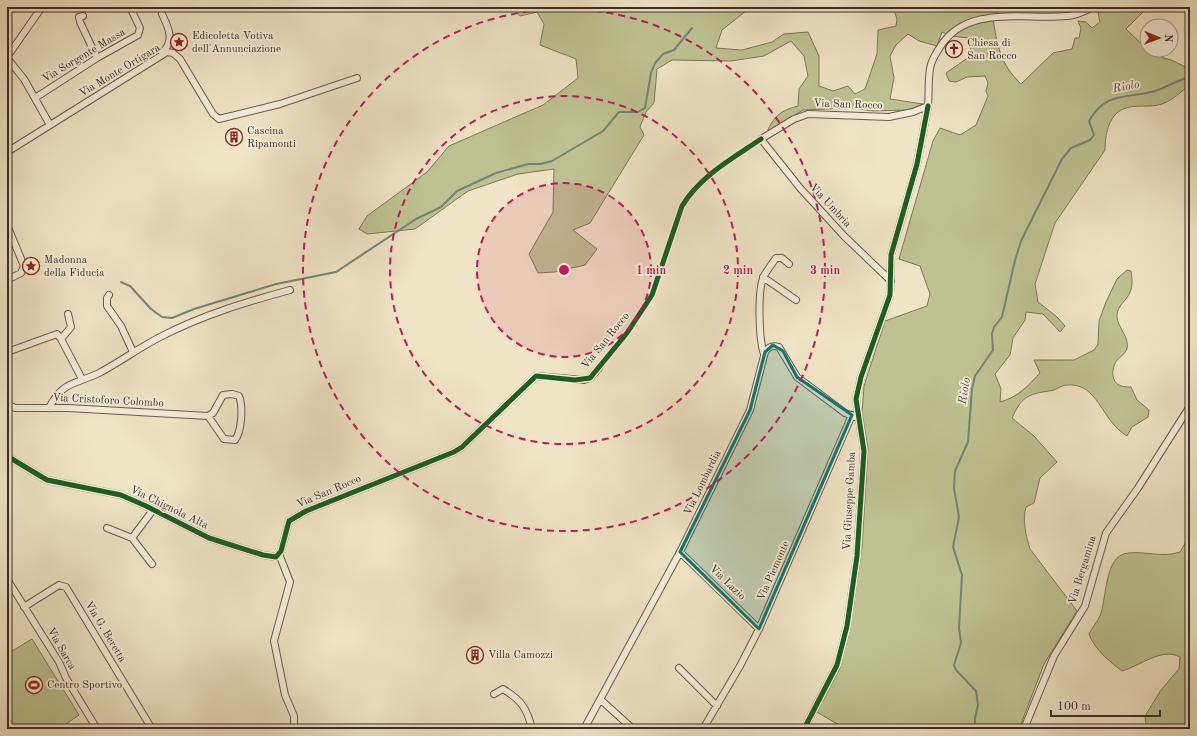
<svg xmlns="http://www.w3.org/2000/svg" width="1197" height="736" font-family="'Old Standard TT',serif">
<rect width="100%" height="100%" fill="#efe4c5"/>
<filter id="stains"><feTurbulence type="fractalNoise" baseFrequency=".005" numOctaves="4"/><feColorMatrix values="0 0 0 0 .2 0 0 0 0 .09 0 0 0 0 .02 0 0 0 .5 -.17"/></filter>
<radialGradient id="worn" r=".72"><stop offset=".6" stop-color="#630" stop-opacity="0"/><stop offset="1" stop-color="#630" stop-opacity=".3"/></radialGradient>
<path fill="#bec291" stroke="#7e775c" d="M512,7H751L722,30L716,48L742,50L772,42L784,34L808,32L819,56V86L833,91L848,86L855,94L865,89L877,54L878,30L896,26L897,19L893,7H1001L993,18C997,45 1000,64 1021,84L1053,53L1072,49L1075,38H1079L1081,28L1078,21L1086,22L1092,28L1100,22L1098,13L1107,7H1141L1143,12L1126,29L1153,55L1171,60L1190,69V84C1181,92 1173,100 1162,104C1150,108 1134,104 1123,109C1108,116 1105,136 1105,150L1055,223L1035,284L1038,302L1057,317L1065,326L1060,332L1043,314L1026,312L1025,320L1013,338L1010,355L995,374L1001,389L1000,402C1018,397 1027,387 1040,373L1034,360H1074L1094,350L1098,344L1099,321L1106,302L1117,279L1127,270L1131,271C1132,278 1133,286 1130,292C1127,301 1117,305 1117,316C1117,327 1130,337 1127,349C1125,354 1121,356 1117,360C1112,367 1110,380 1119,385C1122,387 1128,387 1131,387L1137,400L1149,410L1148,417L1132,427L1127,436C1100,420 1099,382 1066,385C1060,386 1055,391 1049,391C1027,394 1021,398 1012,418L1034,436L1057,462L1040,478L1034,503L1026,507C1022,520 1026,536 1030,549L1077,611L1044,664L1019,729H846L815,711L823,701L840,668L853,607L862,547L868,449L862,413L864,386L885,321L927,306L930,294L920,266L899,259L933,141L940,128L960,135L976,125L988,96L986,91L988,83L985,76L967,77L956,82L949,81L946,73L972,55L968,38L952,36L942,32L937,46L919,41L908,34L896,45L890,56L894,78L890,99L923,104L908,110L873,111L851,108L803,110L767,132C773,117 781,110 798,106L799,89L808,76L804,56L791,41L764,56L731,61L672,60L657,69L654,103L646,112L640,127L644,135L590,223L573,230L597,249L585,265L554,272L538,273L529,254L553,212L554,169L518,174L468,191L415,229L367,234L359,229L367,216L427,172L449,146L543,105L578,78L576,59L540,45L544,24L537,12L520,16Z
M1190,535V729H1153L1146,724L1145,716L1161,690L1179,669L1180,657C1162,647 1140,666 1122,671C1109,661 1095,650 1089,634C1092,628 1097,622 1100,616C1107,599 1104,555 1128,553C1146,551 1162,558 1180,552Z
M32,639L79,715L59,729H7V654Z"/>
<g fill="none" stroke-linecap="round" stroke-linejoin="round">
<path stroke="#75847a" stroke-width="2" d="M121,282L130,286L151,309L162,317L172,318L194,309L276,284L336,272L416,219L441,207L457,191L496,173L528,164H541L552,161L603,131L619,112H638L645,108L651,73L655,63L663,54L674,50L692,28
M975,729V718L978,705L976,691L956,670L954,665L961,643L959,628L962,575L953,547L959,517L954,488L955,471L968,442L972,389L975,376L993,350L992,334L994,327L1002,317L1015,260L1021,241L1062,159L1071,148L1090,140L1094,135L1089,121C1106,91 1126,99 1155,91C1167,87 1178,80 1190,77"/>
<g stroke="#6a5a4e" stroke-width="8">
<path id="street" d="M83,16L79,17L80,22L97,58
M162,53C175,40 169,29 162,14
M7,57L42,7
M7,58L24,79L50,125
M35,98L97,58L138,35L140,28L130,7
M7,152L167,52L173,53L180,59L213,114L219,119L280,104L357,78
M7,225L24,266L21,273L7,280
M763,277L796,300
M891,281L844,236L800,188L761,139L794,119L808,114L889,117L913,112L928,106C929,94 928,81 930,69C931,60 936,54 940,47C967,4 1024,20 1067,16C1076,16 1085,11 1093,7
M109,295L107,298V306L121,326L133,352
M68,314L71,327L61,339L82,379
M10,351L57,334L61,339
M764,354C759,340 757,290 764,276C767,270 772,264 776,258H782L789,264
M7,404L15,408H68L208,416L213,413L223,395L232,394L239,396C243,406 242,431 235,440L224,439L208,416
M49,408C63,381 74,385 99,373C120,362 140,347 162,336C203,315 246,302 290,290
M7,456L47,480L121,495L146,506L209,538L263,555L276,557L281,551L289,521L306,511L454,452L462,447L536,376L584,380L590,378L599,368
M107,528L132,538
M680,552L759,629
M279,554L290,582L274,641L285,695L294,716V729
M152,564L132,538L153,510
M7,579L59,662L66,678L97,729
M24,607L59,585L66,587L152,729
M679,668L717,706
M494,694L503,689C521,700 527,708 532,729
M601,700L633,729
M584,729L680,552L750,410L765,352C769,346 773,345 779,347L797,377L845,413L858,418
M703,729L740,666L759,629L852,415
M804,729L837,665L847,626L857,556L864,451L856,399L861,377L890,295L891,255L917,164L928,106
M1024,729L1054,656L1085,606L1106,533L1138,488L1190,406"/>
</g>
<use href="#street" stroke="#f5edd9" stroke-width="6"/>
<g stroke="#f5edd9" stroke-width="8">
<path id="cycleway" d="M7,456L47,480L121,495L146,506L209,538L263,555L276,557L281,551L289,521L306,511L454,452L462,447L536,376L575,380L590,378L627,333L652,295L682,206C700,176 733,158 761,139
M804,729L837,665L847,626L857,556L864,451L856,399L861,377L890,295L891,255L917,164L928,106"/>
</g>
<use href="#cycleway" stroke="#1b5e20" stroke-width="5"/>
</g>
<path fill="#0f766e" fill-opacity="0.2" stroke="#0f766e" stroke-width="3" stroke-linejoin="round" d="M773,345L783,351L797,377L852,415L759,629L680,552L750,410L765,352Z"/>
<circle cx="564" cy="270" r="87" fill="#c2185b" fill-opacity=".12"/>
<g fill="none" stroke="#c2185b" stroke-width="2" stroke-dasharray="7 5">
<circle cx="564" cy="270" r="87"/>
<circle cx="564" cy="270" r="174"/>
<circle cx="564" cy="270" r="261"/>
</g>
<defs>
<g id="sight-ring" transform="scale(0.9)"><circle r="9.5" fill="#f5edd9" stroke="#8f2418" stroke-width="1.5"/><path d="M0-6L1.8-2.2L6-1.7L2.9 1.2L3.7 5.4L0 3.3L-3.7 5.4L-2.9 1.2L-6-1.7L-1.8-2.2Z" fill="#8f2418"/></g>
<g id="church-ring" transform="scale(0.9)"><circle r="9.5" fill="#f5edd9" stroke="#8f2418" stroke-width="1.5"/><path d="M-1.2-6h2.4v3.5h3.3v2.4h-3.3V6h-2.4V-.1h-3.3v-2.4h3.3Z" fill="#8f2418"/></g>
<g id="building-ring" transform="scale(0.9)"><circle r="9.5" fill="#f5edd9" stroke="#8f2418" stroke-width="1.5"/><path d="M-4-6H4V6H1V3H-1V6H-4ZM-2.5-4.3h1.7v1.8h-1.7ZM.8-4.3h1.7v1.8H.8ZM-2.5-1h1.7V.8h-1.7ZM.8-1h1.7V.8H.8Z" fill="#8f2418"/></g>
<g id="stadium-ring" transform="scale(0.9)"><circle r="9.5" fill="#f5edd9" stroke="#8f2418" stroke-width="1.5"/><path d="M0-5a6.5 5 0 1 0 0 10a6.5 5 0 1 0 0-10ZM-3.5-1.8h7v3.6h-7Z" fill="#8f2418"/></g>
</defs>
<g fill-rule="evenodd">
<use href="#sight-ring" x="179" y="42"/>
<use href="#church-ring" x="954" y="49"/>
<use href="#building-ring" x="234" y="137"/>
<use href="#sight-ring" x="31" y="266"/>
<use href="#building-ring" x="475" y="655"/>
<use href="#stadium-ring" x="34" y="685"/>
</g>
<g text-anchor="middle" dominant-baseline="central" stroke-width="3.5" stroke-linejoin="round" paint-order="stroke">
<g font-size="11" fill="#3d2c27" stroke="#f5edd9" text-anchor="start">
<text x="192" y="36">Edicoletta Votiva<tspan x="192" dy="13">dell'Annunciazione</tspan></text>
<text x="967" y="43">Chiesa di<tspan x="967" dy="13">San Rocco</tspan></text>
<text x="247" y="131">Cascina<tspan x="247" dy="13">Ripamonti</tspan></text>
<text x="44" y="260">Madonna<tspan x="44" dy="13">della Fiducia</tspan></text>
<text x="488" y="655">Villa Camozzi</text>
<text x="47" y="685">Centro Sportivo</text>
</g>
<g font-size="11" fill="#3d2c27" stroke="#f5edd9">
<text transform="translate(84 56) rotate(-31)">Via Sorgente Massa</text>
<text transform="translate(120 71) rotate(-31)">Via Monte Ortigara</text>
<text transform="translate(848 105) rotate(2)">Via San Rocco</text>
<text transform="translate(830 206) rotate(47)">Via Umbria</text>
<text transform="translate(606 341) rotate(-51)">Via San Rocco</text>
<text transform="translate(108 401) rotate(3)">Via Cristoforo Colombo</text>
<text transform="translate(703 483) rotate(-64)">Via Lombardia</text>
<text transform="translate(329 492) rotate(-23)">Via San Rocco</text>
<text transform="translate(850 501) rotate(-87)">Via Giuseppe Gamba</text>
<text transform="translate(169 508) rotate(26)">Via Chignola Alta</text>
<text transform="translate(1083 570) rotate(-73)">Via Bergamina</text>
<text transform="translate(774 571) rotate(-66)">Via Piemonte</text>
<text transform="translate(727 583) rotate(44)">Via Lazio</text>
<text transform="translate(105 632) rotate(59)">Via G. Beretta</text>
<text transform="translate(61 649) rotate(60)">Via Sarca</text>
</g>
<g font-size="12" font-style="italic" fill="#54514a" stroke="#f5edd9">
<text transform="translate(1126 87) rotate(-11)">Riolo</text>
<text transform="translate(965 391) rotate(-81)">Riolo</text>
</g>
</g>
<circle cx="564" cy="270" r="6" fill="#c2185b" stroke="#f5edd9" stroke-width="2"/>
<g font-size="12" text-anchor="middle" font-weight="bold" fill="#c2185b" stroke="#f5edd9" stroke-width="3.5" stroke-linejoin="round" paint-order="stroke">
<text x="651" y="274">1 min</text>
<text x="738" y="274">2 min</text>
<text x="825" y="274">3 min</text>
</g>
<rect width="1197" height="736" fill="none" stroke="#efe4c5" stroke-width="24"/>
<rect x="8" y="8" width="1181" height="720" fill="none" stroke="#3d2c27" stroke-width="2"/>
<rect x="12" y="12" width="1173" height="712" fill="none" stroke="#3d2c27"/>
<g transform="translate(1159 38) rotate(91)"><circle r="19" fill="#f5edd9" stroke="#aba092"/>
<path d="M0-3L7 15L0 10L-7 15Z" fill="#8f2418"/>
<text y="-6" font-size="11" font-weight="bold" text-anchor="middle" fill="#3d2c27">N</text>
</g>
<path d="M1051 710v6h109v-6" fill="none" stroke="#3d2c27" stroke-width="2"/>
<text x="1057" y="710" font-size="12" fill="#3d2c27" stroke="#f5edd9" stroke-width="3" paint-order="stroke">100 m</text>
<rect width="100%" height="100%" filter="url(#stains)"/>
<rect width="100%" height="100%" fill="url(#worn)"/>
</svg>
